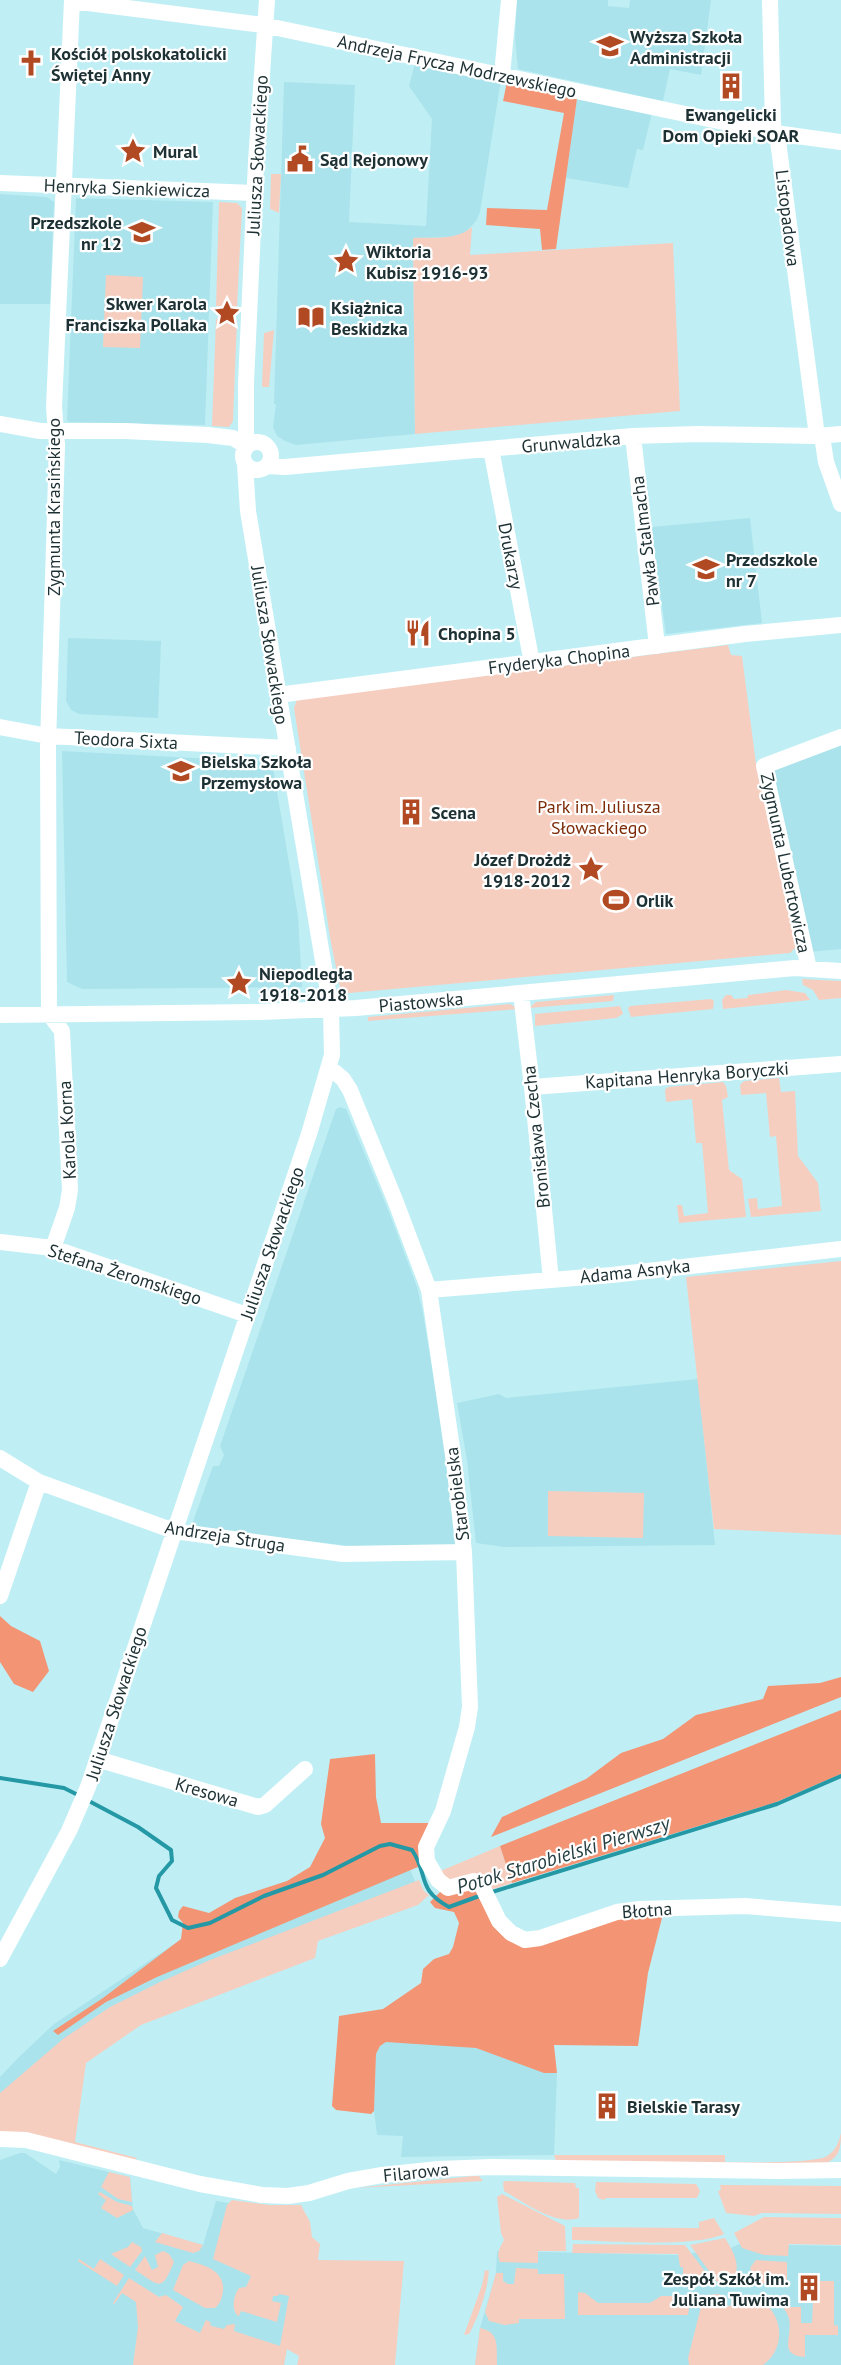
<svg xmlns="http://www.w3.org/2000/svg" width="841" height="2365" font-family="'PT Sans',sans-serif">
<rect width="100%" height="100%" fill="#bfeff5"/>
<path fill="#aae3eb" d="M517,0H608V6L629,8L630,0H711L701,75L670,69L663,101L518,69L515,38Z
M415,63L501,80L480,212L476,221L465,233L455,237L413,238L415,434L296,445L285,441L277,436L273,427L276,404H274L284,82L355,85L349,222L426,226L432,119L409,86Z
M577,98L652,113L643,150L637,149L628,188L566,178Z
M0,194L47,197L54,202L50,304H0Z
M76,198L213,202L205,425L69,422L67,420Z
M750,518L762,623L666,634L651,527Z
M68,638L161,641L158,718L79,714L71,710L66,701Z
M841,743V949L809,952L771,770Z
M62,751L272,762L298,916L302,987L82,989L67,982Z
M340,1107L346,1109L389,1212L417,1287L423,1313L442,1430L456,1545L375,1549L191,1527L213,1466H219L224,1455L220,1446L336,1109Z
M698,1379L715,1545L504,1547L476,1543L467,1460L457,1403L499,1394L506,1398Z
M404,1855L421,1896L229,1968L0,2111V2077L18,2058L54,2024L176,1943Z
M393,2041L476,2048L544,2072L557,2073L554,2155L401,2157L403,2136L377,2135L374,2111L376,2054L380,2046L386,2042Z
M20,2153H25L56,2174L60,2167L59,2160L130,2177L133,2209L143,2228L203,2245L216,2201L235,2204L304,2242L284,2365H0V2160Z
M739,2244L841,2246V2365H475L480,2328L496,2273L497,2251L678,2255L731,2248Z"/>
<path fill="#f6cec0" d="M271,174H281L279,213L270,209Z
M219,202L237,203L242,208L237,307L216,306Z
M472,227L470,255L673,243L680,411L415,434L413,238C433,237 456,241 472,227Z
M106,275L143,277L140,348L103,347Z
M216,319L237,320L233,421L229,427L212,426Z
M274,330L269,387H262L264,333Z
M728,645L731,655L742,656L756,764L797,946L790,953L349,993L343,992L340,987L331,943L294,708L297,699Z
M802,979L841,981V998L819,1000L813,990L803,985Z
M786,990L805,993L810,1000L723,1009L722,1000L726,995H731L734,999L747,998L748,995Z
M614,995L613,1001L529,1008L536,1002Z
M711,999L714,1001L713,1009L631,1017L628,1008L630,1006Z
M510,1004L518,1009L368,1021V1017Z
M620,1006L623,1014L616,1018L535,1026V1014Z
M779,1078L781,1092L795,1091L798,1156L818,1183L821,1211L751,1217L748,1199L757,1198L758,1209L782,1206L776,1136L770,1137L766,1093L741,1095L740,1085L744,1081Z
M723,1082L726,1086L728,1097L722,1100L729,1170L742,1179L746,1217L679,1223L677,1205H682L684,1216L708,1213L702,1143H696L692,1099L666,1102L665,1090L668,1087Z
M841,1261V1535L714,1529L686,1277Z
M548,1491L644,1493L643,1538L548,1536Z
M500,1846L512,1883L490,1890L487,1884L493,1877L489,1874L482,1878L449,1884L438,1872Z
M419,1880L424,1891L429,1895L418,1905L318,1941L315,1958L141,2025L86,2063L75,2142L137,2158L134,2161L0,2132V2093L63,2039L110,2007L160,1982L210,1960Z
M841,2133C841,2149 839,2159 823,2164L556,2161L554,2155H725V2162C743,2162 814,2164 827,2156C836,2150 838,2144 841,2133Z
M109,2172L130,2177L132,2202L118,2199L101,2187Z
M473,2176H479L483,2181L356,2188Z
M505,2181L575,2183L576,2188H579V2218C555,2226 525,2203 504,2191L503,2183Z
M596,2182L696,2184L700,2191L697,2198H606L604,2200L598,2198L595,2191Z
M720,2185L841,2186V2214L762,2213L754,2216L726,2213L718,2191L721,2190Z
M100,2192L117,2202L132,2206L133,2210L117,2218L101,2208L106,2200L98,2194Z
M502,2194L565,2226L566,2251H538V2263L500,2262C496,2254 499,2249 504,2240L501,2233L497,2197Z
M232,2200L270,2205H301L310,2222L312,2237L320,2244L318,2260L404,2261L395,2365H297L299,2356L287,2349L284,2365H133L138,2327L136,2302L122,2293L114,2304L113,2303L129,2278L159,2297L166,2295L183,2307L175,2321L200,2333L206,2320L210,2322L211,2326L224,2329L227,2325L235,2324L234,2331L280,2346L289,2296L279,2294L278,2296H273L272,2301L281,2303L277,2322L241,2311L239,2316L237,2315C231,2308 234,2295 239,2288L246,2287L251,2276L213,2259L227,2205Z
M764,2217L841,2218V2245L789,2244L788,2256L764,2255L742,2248L734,2233Z
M714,2218L724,2234C693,2248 609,2241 572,2240V2227L699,2228V2222Z
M162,2233L203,2245L199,2251L193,2253L155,2242Z
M725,2238C733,2251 744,2269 730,2281L717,2282L690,2245Z
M132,2242L141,2247L142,2251L130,2267L111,2254L128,2247Z
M573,2244L685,2245L713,2282L683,2283V2267H680L678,2254L572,2253Z
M163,2251L169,2254L174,2262C161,2293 160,2286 135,2270L145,2256L152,2270L158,2267L155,2255Z
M79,2259L94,2269L100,2259L124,2275L117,2286L78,2261Z
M756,2260L787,2262V2281L759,2284L750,2268Z
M189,2261C205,2265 225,2271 223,2291C222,2298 220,2304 215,2308H205L173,2290L183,2265Z
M516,2268L538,2269V2274H564L565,2319H519V2323L505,2325L489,2321L485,2312L496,2273H503V2281L508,2284H514Z
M485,2270L489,2271C487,2292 479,2316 469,2334L464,2335L482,2285Z
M814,2281H834V2325L838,2326V2335H805V2357C777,2355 793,2337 789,2319C787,2311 781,2304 776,2298L781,2296L789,2307H801V2323H812Z
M578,2292L585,2293L598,2303H650L661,2296H681L690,2302L688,2315H578Z
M720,2294V2305L731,2306L732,2295C742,2295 751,2295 760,2300C784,2314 786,2349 763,2365H689L688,2358L703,2299L707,2295Z
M480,2328C501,2332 496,2349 497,2365H475Z"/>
<path fill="#f39574" d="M507,82L577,99L556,249L542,250L540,229L486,225L487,208L547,210L564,113L503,101Z
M0,1616L11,1626L40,1641L49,1671L33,1692L14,1684L0,1662Z
M841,1677V1697L491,1837L502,1817L586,1779L621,1753L663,1739L696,1715L763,1699L768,1686L820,1683Z
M841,1710V1774L774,1803L512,1883L500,1846Z
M375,1754L376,1797L381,1823H434L425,1864L157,1977L106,2002L58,2035L53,2031L103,1998L181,1939L183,1923L178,1917L179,1911L183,1906L209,1913L235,1898L287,1881L310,1867L325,1838L321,1824L330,1759Z
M476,1888L508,1936L599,1919L663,1914L648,1973L638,2046L554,2045L557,2073H544L476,2048L386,2042L380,2046L376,2054L374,2111L371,2114L336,2110L332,2106L339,2016L383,2009L421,1983L423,1969L434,1959L449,1954L453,1947L459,1923L454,1912L435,1908L430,1902L441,1891Z"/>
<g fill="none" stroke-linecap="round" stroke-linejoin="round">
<path stroke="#2498a4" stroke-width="4" d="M0,1778L64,1788L80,1796
M87,1800L138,1827L171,1850L172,1861L159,1876L156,1888L172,1920L188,1928L210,1923L264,1896L323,1875L380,1846L390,1844L412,1850C429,1875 416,1889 449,1907L482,1895
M489,1893L777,1804L841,1776"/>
<path stroke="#fff" stroke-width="16" d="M770,0L773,125L778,141L817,436
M72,1L263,25L775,133L841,142
M502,75L509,0
M0,183L254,193
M0,424L40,431H125L208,435L233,438L246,446
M633,436L657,646
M822,436L826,462L841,504
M243 456a14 14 0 1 1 28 0a14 14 0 1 1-28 0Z
M249,444L246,437V383L256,162L267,0
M491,449L532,663
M267,466L285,467L633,436L697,434L817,436L841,434
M278,695L745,634L841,625
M0,727L48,736L288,748
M809,969L764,766L841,737
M521,993L532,1087L551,1280
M49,1014L48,745L57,445L54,407L72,0
M49,1014L62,1031L70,1190L67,1208L53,1248
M0,1015L261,1012L356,1008L795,968L841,971
M330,1068L343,1079L350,1090L395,1200L429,1290L454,1462L464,1552L470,1707L467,1727L443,1811L426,1847L427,1861L438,1880L448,1888L474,1881L481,1884L499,1921L511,1933L525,1940L540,1938L617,1912L639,1909L745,1906L841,1914
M532,1087L841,1064
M0,1242L53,1248L247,1315
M429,1290L612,1275L841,1249
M0,1458L39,1482L174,1531L343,1554L464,1552
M0,1596L39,1482
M97,1759L258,1807L265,1805L305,1769
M0,1959L69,1831L88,1787L309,1134L332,1055L331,1009L248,511L245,464
M0,2139L26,2140L200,2184L262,2195L288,2196L309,2193L348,2181L382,2175L438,2169L492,2167L779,2171L841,2170"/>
</g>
<defs>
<g id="university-bare" transform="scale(2.07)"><path d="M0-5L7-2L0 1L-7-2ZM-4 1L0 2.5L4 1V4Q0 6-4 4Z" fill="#b14a23" stroke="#fff" stroke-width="2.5" paint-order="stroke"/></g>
<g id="church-bare" transform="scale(2.07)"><path d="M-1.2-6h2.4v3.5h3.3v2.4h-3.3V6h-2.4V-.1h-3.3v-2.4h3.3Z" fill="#b14a23" stroke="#fff" stroke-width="2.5" paint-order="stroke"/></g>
<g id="building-bare" transform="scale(2.07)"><path d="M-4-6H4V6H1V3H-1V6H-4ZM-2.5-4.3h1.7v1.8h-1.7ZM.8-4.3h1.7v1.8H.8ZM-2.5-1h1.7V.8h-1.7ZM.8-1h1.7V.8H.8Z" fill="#b14a23" stroke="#fff" stroke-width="2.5" paint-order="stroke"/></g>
<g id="sight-bare" transform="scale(2.07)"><path d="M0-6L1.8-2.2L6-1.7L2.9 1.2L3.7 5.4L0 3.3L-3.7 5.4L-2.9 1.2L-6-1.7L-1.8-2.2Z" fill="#b14a23" stroke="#fff" stroke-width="2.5" paint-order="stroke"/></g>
<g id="civic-bare" transform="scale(2.07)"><path d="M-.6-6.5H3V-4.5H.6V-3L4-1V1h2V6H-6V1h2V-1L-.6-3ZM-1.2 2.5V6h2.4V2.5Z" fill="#b14a23" stroke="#fff" stroke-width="2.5" paint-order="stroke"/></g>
<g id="school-bare" transform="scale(2.07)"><path d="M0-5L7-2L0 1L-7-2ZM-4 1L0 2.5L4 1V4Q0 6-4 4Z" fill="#b14a23" stroke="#fff" stroke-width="2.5" paint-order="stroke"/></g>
<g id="library-bare" transform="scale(2.07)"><path d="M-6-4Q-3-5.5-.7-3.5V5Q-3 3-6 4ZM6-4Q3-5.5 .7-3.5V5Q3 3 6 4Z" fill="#b14a23" stroke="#fff" stroke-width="2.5" paint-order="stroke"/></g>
<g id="restaurant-bare" transform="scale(2.07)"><path d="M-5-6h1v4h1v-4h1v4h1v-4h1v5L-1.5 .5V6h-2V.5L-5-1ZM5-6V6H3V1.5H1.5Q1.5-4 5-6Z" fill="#b14a23" stroke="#fff" stroke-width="2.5" paint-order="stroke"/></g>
<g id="stadium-bare" transform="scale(2.07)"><path d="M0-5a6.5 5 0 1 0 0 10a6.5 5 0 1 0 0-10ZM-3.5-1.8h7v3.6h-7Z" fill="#b14a23" stroke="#fff" stroke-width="2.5" paint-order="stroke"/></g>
</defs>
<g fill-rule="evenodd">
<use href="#university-bare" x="610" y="46"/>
<use href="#church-bare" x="31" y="63"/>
<use href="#building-bare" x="731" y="86"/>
<use href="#sight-bare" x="133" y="151"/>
<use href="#civic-bare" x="300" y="159"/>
<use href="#school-bare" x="142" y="232"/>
<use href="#sight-bare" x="346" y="261"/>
<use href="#sight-bare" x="227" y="313"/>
<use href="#library-bare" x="311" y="317"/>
<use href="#school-bare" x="706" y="569"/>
<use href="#restaurant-bare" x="418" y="633"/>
<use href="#school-bare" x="181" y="771"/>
<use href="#building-bare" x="411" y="812"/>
<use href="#sight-bare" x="591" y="869"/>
<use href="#stadium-bare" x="616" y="900"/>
<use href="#sight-bare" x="239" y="983"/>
<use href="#building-bare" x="607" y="2106"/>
<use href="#building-bare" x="809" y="2288"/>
</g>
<g text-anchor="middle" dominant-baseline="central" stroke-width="4.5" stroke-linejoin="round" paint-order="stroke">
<g font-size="18" font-weight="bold" fill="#1d3033" stroke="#fff" text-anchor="start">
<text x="630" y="36">Wyższa Szkoła<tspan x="630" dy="21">Administracji</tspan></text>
<text x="51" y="53">Kościół polskokatolicki<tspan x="51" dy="21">Świętej Anny</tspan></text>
<text x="731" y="114" text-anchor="middle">Ewangelicki<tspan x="731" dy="21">Dom Opieki SOAR</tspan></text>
<text x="153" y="151">Mural</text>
<text x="320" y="159">Sąd Rejonowy</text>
<text x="122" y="222" text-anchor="end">Przedszkole<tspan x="122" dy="21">nr 12</tspan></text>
<text x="366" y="251">Wiktoria<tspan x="366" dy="21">Kubisz 1916-93</tspan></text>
<text x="207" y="303" text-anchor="end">Skwer Karola<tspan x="207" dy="21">Franciszka Pollaka</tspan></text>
<text x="331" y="307">Książnica<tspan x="331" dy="21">Beskidzka</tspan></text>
<text x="726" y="559">Przedszkole<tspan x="726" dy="21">nr 7</tspan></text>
<text x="438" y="633">Chopina 5</text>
<text x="201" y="761">Bielska Szkoła<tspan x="201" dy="21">Przemysłowa</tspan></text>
<text x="431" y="812">Scena</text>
<text x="571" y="859" text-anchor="end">Józef Drożdż<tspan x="571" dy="21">1918-2012</tspan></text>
<text x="636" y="900">Orlik</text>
<text x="259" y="973">Niepodległa<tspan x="259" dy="21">1918-2018</tspan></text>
<text x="627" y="2106">Bielskie Tarasy</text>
<text x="789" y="2278" text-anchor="end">Zespół Szkół im.<tspan x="789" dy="21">Juliana Tuwima</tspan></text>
</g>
<g font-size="18" fill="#1d3033" stroke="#fff">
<text transform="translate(457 66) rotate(12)">Andrzeja Frycza Modrzewskiego</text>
<text transform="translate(257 155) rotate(-87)">Juliusza Słowackiego</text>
<text transform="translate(127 188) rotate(2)">Henryka Sienkiewicza</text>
<text transform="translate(788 218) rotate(83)">Listopadowa</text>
<text transform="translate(571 442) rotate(-5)">Grunwaldzka</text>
<text transform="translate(53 507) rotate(-90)">Zygmunta Krasińskiego</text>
<text transform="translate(645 541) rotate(-97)">Pawła Stalmacha</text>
<text transform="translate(511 556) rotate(79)">Drukarzy</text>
<text transform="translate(270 645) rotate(81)">Juliusza Słowackiego</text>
<text transform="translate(559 659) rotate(-7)">Fryderyka Chopina</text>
<text transform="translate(126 740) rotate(3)">Teodora Sixta</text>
<text transform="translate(786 863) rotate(78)">Zygmunta Lubertowicza</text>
<text transform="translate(421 1002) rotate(-5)">Piastowska</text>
<text transform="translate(687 1075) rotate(-4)">Kapitana Henryka Boryczki</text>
<text transform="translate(67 1130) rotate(-93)">Karola Korna</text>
<text transform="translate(536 1137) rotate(-96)">Bronisława Czecha</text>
<text transform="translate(272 1243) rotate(-71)">Juliusza Słowackiego</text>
<text transform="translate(635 1271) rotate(-6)">Adama Asnyka</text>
<text transform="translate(125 1274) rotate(18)">Stefana Żeromskiego</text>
<text transform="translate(457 1494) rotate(-97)">Starobielska</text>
<text transform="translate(225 1536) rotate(9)">Andrzeja Struga</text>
<text transform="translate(116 1703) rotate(-72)">Juliusza Słowackiego</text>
<text transform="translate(207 1792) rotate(16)">Kresowa</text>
<text transform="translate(647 1910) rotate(-4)">Błotna</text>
<text transform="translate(416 2172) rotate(-6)">Filarowa</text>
</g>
<g font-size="18" fill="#7d2b07" stroke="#fff">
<text x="599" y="806">Park im. Juliusza<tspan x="599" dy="21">Słowackiego</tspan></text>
</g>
<g font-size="20" font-style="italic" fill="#263f42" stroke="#fff">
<text transform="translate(563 1855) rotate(-17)">Potok Starobielski Pierwszy</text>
</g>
</g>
</svg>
